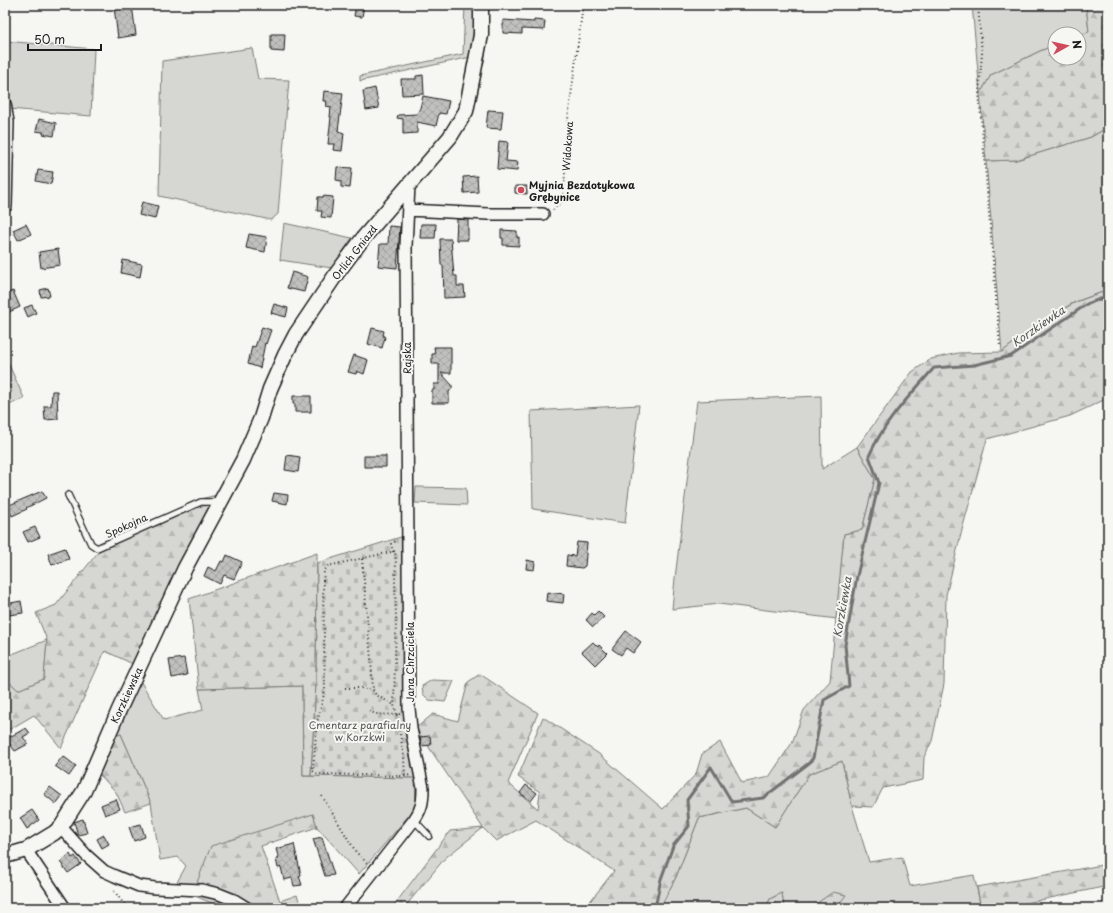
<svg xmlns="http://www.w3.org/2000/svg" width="1113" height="913" font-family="'Playpen Sans',sans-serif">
<defs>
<pattern id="forest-firs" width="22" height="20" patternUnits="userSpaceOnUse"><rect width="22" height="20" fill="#d6d6d2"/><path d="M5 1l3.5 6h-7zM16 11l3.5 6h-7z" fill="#b7b7b4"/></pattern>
<pattern id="cemetery-stones" width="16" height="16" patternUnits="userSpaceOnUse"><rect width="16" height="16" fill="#d6d6d2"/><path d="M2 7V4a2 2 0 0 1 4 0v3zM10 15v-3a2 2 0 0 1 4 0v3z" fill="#b7b7b4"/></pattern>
<pattern id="building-cross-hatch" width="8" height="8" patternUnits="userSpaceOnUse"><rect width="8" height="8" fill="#c0c0bd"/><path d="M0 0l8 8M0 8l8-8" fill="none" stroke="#a4a4a2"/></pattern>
</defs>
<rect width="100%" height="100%" fill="#f6f6f2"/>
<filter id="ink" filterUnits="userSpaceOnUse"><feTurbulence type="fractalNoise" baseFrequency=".025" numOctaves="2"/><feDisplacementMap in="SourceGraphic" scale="8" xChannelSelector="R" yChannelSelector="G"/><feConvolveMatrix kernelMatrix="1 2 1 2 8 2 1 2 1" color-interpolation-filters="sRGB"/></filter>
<g filter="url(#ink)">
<path fill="#d6d6d2" stroke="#797977" d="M465,5H476L471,57L360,81V76L463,54Z
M972,5H1086L1089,32L1079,35V34H1055V45L1040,51L991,75L980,94Z
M5,41L94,49L91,116L9,109L5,87Z
M252,48L258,79L289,80L278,214L271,220L159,196L162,61Z
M1108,127V290L1075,302L1042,321L1002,352L986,161L1016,160L1091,137Z
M284,223L352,238L332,268L280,260Z
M5,356L24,398L5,407V395L12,392L5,376Z
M821,396L822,469L857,447L875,479L862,530L844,534L837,619L719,604L672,609L675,578L697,401Z
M639,405L625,523L533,509L531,411Z
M416,487L466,488L467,505L415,503Z
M47,640L44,679L18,690L5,678V657Z
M139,679L164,720L203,710L199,689L302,686L303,776L415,778L416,807L359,874L317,827L313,814L196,885L176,884L186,866L178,857L160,860L151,803L121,734L113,737Z
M842,761L852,806L869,862L902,857L910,886L974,875L981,908H836L845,895L834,893L810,908L784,907L781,893L770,899L766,908H660L676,877L699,818L746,808L775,827L809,774Z"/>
<path fill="url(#forest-firs)" stroke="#797977" d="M1086,5H1108V127L1091,137L1016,160L986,161L980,94L991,75L1040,51L1055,45V58H1079V35L1089,32Z
M1108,290V398L1070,416L987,439L962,530L946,595L944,684L932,741L924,757L923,780L883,788L873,807L852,806L842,761L809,774L775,827L746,808L699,818L676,877L660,908H581L588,904L614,871L536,820L496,841L483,828L445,858L404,908H392L450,831L483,828L416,728L433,714L458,721L468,682L480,674L538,713L508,783L538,809L540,792L518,777L543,717L599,754L663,809L696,774L702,754L720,742L742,783L769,777L792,743L804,710L830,681L844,534L862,530L875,479L857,447L912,372L931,359L958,353L1002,352L1042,321L1076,302Z
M217,495L133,664L105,651L61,748L34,715L5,732V678L18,690L44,679L47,640L36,613L56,605L99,551L96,545L204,498Z
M317,553L316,684L311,776H303L302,686L199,689L189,599Z
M432,680L454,681L445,702L429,700L423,694L422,686Z
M121,734L151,803L125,812L116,792L98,773L113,737Z
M313,814L317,827L261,846L280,901L297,895L302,908H223L195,896L196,885L211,846Z
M1108,864V886L1002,908H981L977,887Z
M833,892L846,895L836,908H810Z
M782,893L784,907L787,908H766L770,899Z"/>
<path fill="url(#cemetery-stones)" stroke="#797977" d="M404,536V661L403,698L415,778L311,776L316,684L317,563Z"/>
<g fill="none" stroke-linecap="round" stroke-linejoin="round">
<path stroke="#727271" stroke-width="3" d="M652,908L656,903L661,879L673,846L689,826L687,800L711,767L732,802L763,798L809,763L813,758L824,700L849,686L845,645L857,576L879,483L869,456C884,422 910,395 934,368L974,365L1011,356L1087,304L1108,296"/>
</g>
<path fill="url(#building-cross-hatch)" stroke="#1c1c1c" d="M132,5L136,35L118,38L114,7Z
M356,5H364L362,17L354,16Z
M503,20L534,22V20L545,21L544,30L522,29V34L503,33Z
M271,34H285L284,52L271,51Z
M423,75L424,94L402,95L401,79H416V76Z
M375,88L379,108L366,110L363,91Z
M324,91L343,93L338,131L344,133L342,151L333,150L334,144H328L331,117H330L331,107L326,106L327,101H323Z
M423,96L449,101L446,114L439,113L436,126L417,122V133L403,134V119L397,118L398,115L417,114L420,108Z
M488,110L503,111L501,129L486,128Z
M39,119L56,123L54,136L43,134V132L36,131Z
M499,141L508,142L506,161L518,162L517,171L497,169Z
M337,167L352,168L350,188L341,187V181L336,180Z
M38,170L53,172L51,184L36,181Z
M477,176L478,192L464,193L463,177Z
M515,186H527V194L515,193Z
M323,196L333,197L331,218L321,217L322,211H317L318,197H323Z
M142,202L158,206L155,219L139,215Z
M457,219L468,220V240H456Z
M26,224L31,234L18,240L13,230Z
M421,224H436L435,238H420Z
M389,226L400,227L397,268L378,266L380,244H388Z
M501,230L517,231V238L519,237V246L503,245V238H501Z
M249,234L267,237L265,252L246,248Z
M440,239H451L454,276H457V286H464L465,297L444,298L443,265H441Z
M58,249L60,265L41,268L39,252Z
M123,260L142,264L140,277L121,273Z
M292,272L308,277L304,292L287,288Z
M48,288L50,296L41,297L40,290Z
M13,291L20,307L9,312L5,303V294Z
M274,304L288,308L286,317L271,313Z
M32,305L36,313L28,317L24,308Z
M262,327L271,330L266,344L265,343L260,368L248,364L252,346L255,347Z
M372,328L384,331L383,336L385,337L382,348L368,344Z
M434,347H451V373H441L452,385V388L449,392V403H432V390H434V384H439V364H432V354H435Z
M354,355L368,360L364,374L357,371L356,374L348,372Z
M52,391H57L58,419L45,420L44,406H51Z
M293,396H311V412H295V404H293Z
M287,455L300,457L298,472L285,470Z
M364,456H386V467H364Z
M42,491L46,498L26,508L27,509L12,516L7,506Z
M274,493L288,495L287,504L272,501Z
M35,527L40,537L28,542L23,532Z
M577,542L587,543L585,566L582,568L566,566L567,555L575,556Z
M65,548L69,559L52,565L48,554Z
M227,555L242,562L234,579L224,575L220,584L204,576L208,567L216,571L221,561L224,562Z
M527,560L535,562L534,570L526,569Z
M547,592L564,594L563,603L546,601Z
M21,601L23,613L9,615L6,604Z
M598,611L604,617L593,627L586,620L592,613L594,615Z
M626,631L641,642L633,653L626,648L621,655L612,649Z
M593,642L598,647L599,645L607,653L595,665L582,652Z
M184,658L187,675L172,678L169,660Z
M26,728L30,733L23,737L28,744L15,751L6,739Z
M430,736L431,745L422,746L420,737Z
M63,756L76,766L69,776L55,766Z
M526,785L537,793L531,801L520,793Z
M50,787L62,796L56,804L44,794Z
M116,799L120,809L105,815L101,805Z
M32,810L39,820L27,829L20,818Z
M83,819L87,833L78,835L74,822Z
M141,824L145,837L134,841L129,827Z
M104,835L109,844L102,848L97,839Z
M322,837L334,875L325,876L313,839Z
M294,844L301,875L299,876L302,885L294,886L292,878L284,880L281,867L278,868L276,859H279L276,849Z
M70,854L72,858L75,856L81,864L68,873L60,862Z"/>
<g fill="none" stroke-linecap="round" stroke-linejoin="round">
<g stroke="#1c1c1c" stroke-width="8">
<path id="service" d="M68,495L91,544L97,548L201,502H220
M414,820L429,836"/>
</g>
<g stroke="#1c1c1c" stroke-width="14">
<path id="minor" d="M5,104L8,122L6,206
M408,210L488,214H543
M61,827L86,855L104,871L115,876L139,886L155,888L202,890L219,894L234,900L247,908
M26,850L65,908
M345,908L414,820C422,809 423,801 423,788L411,729L409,708L406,246L409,185"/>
</g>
<g stroke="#1c1c1c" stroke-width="17">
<path id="tertiary" d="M5,856L26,850L54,833L61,827L84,791L119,710L185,568L243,460L261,418L270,389L285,355L296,334L337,273L364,237L450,137L466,111L481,35V5"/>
</g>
<path stroke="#1c1c1c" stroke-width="2" stroke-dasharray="1 3" stroke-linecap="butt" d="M978,5L982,53L979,93L1000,346
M553,210L562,202L564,190L568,119L583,5
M393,552L391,544L397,540
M362,559L371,659L373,690
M345,688H361L373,690L376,695L394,705
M369,711L376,714L397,715L404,758L405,776
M400,714L397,715L394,705L396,618L395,580L396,564L395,551L328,566L324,571L323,583L325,690L317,723L313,771L318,774L405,776L411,775
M322,796L356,852L368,864
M114,891L127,908"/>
<use href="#service" stroke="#f6f6f2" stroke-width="5.5"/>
<use href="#minor" stroke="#f6f6f2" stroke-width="11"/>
<use href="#tertiary" stroke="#f6f6f2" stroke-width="14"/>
</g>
</g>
<circle fill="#d1495b" stroke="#f6f6f2" stroke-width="1.5" cx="521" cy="190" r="4"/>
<g text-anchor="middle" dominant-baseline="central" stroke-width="4" stroke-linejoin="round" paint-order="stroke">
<g font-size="10" fill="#1c1c1c" stroke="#f6f6f2">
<text transform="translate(567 146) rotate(-86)">Widokowa</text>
<text transform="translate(354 252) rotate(-52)">Orlich Gniazd</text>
<text transform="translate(406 358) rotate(-90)">Rajska</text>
<text transform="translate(126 525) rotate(-24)">Spokojna</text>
<text transform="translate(409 662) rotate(-90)">Jana Chrzciciela</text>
<text transform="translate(126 695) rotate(-65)">Korzkiewska</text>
</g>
<g font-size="10" font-weight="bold" fill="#1c1c1c" stroke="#f6f6f2" text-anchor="start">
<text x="529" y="184">Myjnia Bezdotykowa<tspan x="529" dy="12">Grębynice</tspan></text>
</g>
<g font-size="10" fill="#545453" stroke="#f6f6f2">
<text x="360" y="724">Cmentarz parafialny<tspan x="360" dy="12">w Korzkwi</tspan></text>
</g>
<g font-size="11" font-style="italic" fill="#565654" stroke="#f6f6f2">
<text transform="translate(1038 326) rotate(-35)">Korzkiewka</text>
<text transform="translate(842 607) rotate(-80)">Korzkiewka</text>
</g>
</g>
<rect width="1113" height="913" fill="none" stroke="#f6f6f2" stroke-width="20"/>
<rect x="10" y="10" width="1093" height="893" fill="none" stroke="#1c1c1c" stroke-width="1.5" filter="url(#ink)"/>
<g transform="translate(1067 46) rotate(82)"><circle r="19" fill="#f6f6f2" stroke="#9f9f9c"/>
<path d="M0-3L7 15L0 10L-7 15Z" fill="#d1495b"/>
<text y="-6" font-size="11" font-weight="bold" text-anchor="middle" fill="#1c1c1c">N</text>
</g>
<path d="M28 44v6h73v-6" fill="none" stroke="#1c1c1c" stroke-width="2"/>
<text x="34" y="44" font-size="12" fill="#1c1c1c" stroke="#f6f6f2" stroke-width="3" paint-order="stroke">50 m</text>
</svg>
